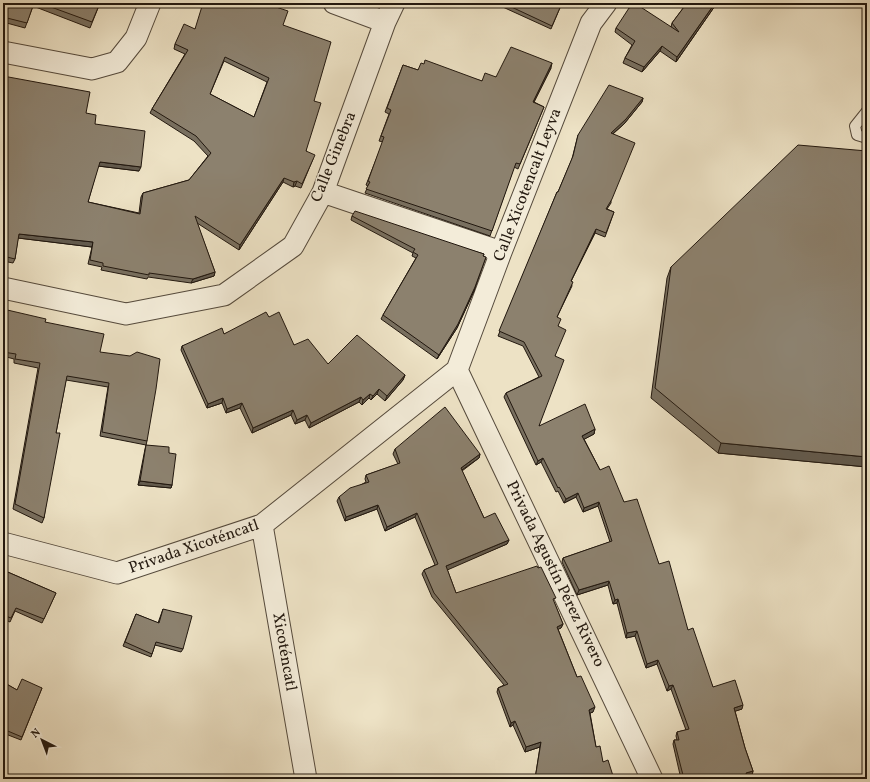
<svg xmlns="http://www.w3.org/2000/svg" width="870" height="782" font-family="Vollkorn,serif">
<rect width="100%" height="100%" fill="#ede2c5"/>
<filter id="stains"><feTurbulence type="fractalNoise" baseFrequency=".005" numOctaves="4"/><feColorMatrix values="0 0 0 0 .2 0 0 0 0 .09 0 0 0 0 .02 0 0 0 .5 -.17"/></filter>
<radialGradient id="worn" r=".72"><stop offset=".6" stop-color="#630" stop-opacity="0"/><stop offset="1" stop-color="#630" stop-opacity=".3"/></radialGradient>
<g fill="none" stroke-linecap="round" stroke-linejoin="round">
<g stroke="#554a3c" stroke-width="12">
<path id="service" d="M867,111L855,126L857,135L867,138"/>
</g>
<g stroke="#554a3c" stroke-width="23">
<path id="minor" d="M334,3L385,22
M3,52L92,69L117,62L136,38L150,3
M323,192L501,252
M3,288L126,314L224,295L293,246L323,192L385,22L394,3
M457,370L652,779
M457,370L501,252L591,23L606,3
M262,525L306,779
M3,543L117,573L262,525L457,370"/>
</g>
<use href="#service" stroke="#f3ecd9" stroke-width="10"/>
<use href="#minor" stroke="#f3ecd9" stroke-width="21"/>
</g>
<path fill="#786f5f" stroke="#22180f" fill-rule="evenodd" d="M3,3H100L90,28L33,6L25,28L3,22Z
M473,3H481L480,6Z
M494,3H562L551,29Z
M687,3H717L676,62L660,51L642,72L623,63L625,58L632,45L615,32L616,28L671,27L672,23Z
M283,25L314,101L306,151L313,159L301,188L295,186L293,187L283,182L239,250L197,223L215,272L214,276L191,283L148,277L147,279L101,270L102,267L88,264L92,247L18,238L15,259L13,263L3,261V76L86,113L95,124L139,171L98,166L88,202L139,213L141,197L143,193L189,180L208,156L194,141L150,113L152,109L185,54L174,49L175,44L195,29ZM224,61L267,82L254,117L210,94Z
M424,64L482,81L496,77L551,68L534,102L544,107L518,169L514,167L490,236L365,193L368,186L366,185L383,142L379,141L389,114L385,112L403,65L418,70Z
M643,98L642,102L624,124L613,134L611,203L607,209L614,212L605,237L595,233L571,281L572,286L557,317L558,326L555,356L539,426L595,429L594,434L584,439L600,470L624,502L659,564L713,687L742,709L735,711L745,748L753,771L752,775L747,777L748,779H681L673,744L674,740H677L676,736L677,732L686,730L671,689L667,691L657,664L646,668L635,636L626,638L617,603L613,604L608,585L577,595L562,562L563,558L610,542L598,506L583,512L576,497L564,503L558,491L556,492L541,462L536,465L504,397L506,393L539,377L523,346L498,336L557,192H558L572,159L578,135Z
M867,151V467L718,453L651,398L667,278L671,267Z
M352,216L484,254L474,291L457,328L437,359L381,319L383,315L416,258L412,256L413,253L351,220Z
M3,309L45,322L100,352L147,441L146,445L100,436L108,387L66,380L56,433L44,518L42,523L13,509L38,368L14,363V359L3,356Z
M269,317L294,345L328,364L405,375L403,380L385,401L377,394L371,400L369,398L362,405L359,402L309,428L305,420L295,424L291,415L252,433L240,408L226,413L222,403L207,408L181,350L182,346L224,334Z
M146,445L169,453L172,485L171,488L138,485L145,449Z
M395,449L480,454L479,458L462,471L484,518L509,540L507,544L447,569L456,593L554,602L563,624L561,628L558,629L577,677L593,712L590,713L596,747L603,762L614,779H535L540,747L525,752L513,725L510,727L497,692L498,688L504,685L432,597L422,574L424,570L435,565L415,517L385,531L377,509L345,521L337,501L339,497L366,482L365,479L366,475L398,464L393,454Z
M3,570L56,593L42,623L15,611L10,622L3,619Z
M163,609L183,649L181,652L155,645L151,657L123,646L136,614L158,623Z
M3,682L17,690L42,688L21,740L3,733V725L6,719L3,718Z"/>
<path fill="#625a4d" stroke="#22180f" d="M715,3H717L676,62L677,57Z
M662,46L660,51L642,72L644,67Z
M552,63L551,68L532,106L533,102Z
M643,98L642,102L624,124L609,137L611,133Z
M100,162L141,167L139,171L98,166Z
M284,178L283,182L239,250L240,245Z
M297,181L295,186L293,187L294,182Z
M596,229L595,233L569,285L571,281Z
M19,234L93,242L92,247L18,238Z
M486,257L474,291L457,328L437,359Z
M215,272L214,276L191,283L193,279Z
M405,375L403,380L385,401L387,396Z
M379,389L377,394L371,400L373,396Z
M370,394L369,398L362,405L363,400Z
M361,397L359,402L309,428L311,423Z
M223,398L222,403L207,408L208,404Z
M242,403L240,408L226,413L227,409Z
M293,410L291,415L252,433L253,428Z
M307,415L305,420L295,424L297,420Z
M595,429L594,434L581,441L582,436Z
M721,443L867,457V467L718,453Z
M480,454L479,458L459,472L461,468Z
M543,458L541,462L536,465L538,461Z
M140,481L172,485L171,488L138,485Z
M578,493L576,497L564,503L566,499Z
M599,502L598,506L583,512L584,508Z
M378,505L377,509L345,521L346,517Z
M417,513L415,517L385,531L387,527Z
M509,540L507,544L445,571L446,566Z
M609,581L608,585L577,595L579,590Z
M618,599L617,603L613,604L615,600Z
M563,624L561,628L555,631L557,627Z
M637,631L635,636L626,638L627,633Z
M658,660L657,664L646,668L647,664Z
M673,685L671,689L667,691L669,686Z
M743,705L742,709L733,712L734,708Z
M595,707L593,712L588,714L589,710Z
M515,721L513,725L510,727L511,723Z
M541,742L540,747L525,752L526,747Z
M753,771L752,775L744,777L746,773Z"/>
<path fill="#8c816e" stroke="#22180f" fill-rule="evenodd" d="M3,3H34L27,23L3,17Z
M40,3H100L92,22Z
M203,3H264L288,11L283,25L331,42L314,101L321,103L306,151L315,155L302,184L297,181L294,182L284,178L240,245L195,216L215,272L193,279L149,273V275L103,266V263L90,260L93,242L19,234L15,259L3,256V76L90,92L86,113L96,115L95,124L145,131L141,167L100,162L88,202L140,214L143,193L189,180L211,153L196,136L152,109L188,50L175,44L184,24L195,29ZM225,57L269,78L254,117L210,94Z
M503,3H562L552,26Z
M687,3H715L677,57L662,46L644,67L625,58L635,41L616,28L629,8L636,4L679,32L672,23Z
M511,47L552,63L533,102L544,107L520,164L516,163L492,231L366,189L370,182L368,181L384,137L381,136L391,110L387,108L403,65L418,70L421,63L424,64L425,60L482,81L485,73L496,77Z
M609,85L643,98L626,119L611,133L635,143L612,199L606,209L614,212L606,233L596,229L571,281L573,282L557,317L561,319L558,326L566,330L555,356L564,360L539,426L585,404L595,429L582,436L600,470L609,466L624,502L637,499L659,564L669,561L688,630L693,628L713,687L735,680L743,705L734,708L745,748L753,771L746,773L748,779H691L690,777L684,779L674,740H679L677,732L689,729L673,685L669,686L658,660L647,664L637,631L627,633L618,599L615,600L609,581L579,590L563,558L612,541L599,502L584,508L578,493L566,499L559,487L558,488L543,458L538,461L506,393L542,376L524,342L499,331L557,192H558L573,156L578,135Z
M798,145L867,151V457L721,443L655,388L671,267Z
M355,211L484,254L483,256L486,257L475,287L458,324L439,355L383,315L418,255L413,252L415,249L352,216Z
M3,309L46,319L45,322L104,334L100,352L130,356L137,352L160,359L156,389L147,441L102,432L109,383L67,376L56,433H60L44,518L15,504L40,363L15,359L16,354L3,352Z
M266,312L269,317L279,312L294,345L308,339L328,364L357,335L405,375L387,396L379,389L373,396L370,394L363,400L361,397L311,423L307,415L297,420L293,410L253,428L242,403L227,409L223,398L208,404L182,346L222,328L224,334Z
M445,407L480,454L461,468L484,518L495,513L509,540L446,566L456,593L537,566L538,568L541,567L556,598L553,599L563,624L557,627L577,677L581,676L595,707L589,710L596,747L600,746L603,762L608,760L614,779H535L541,742L526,747L515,721L511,723L498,688L508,684L434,593L424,570L438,564L417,513L387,527L378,505L346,517L339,497L350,488L369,482L366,475L400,463L395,449Z
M146,445L169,447V453L176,454L172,485L140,481Z
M3,570L56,593L44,619L16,608L11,618L3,615Z
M163,609L192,616L183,649L156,642L152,654L125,642L136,614L159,623Z
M22,679L42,688L22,737L3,729V725L7,715L3,713V682L17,690Z"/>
<g text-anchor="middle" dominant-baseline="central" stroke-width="3" stroke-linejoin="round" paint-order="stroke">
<g font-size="16" fill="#22180f" stroke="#f3ecd9">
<text transform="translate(334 157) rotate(-68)">Calle Ginebra</text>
<text transform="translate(528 185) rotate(-69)">Calle Xicotencalt Leyva</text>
<text transform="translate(194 547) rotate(-19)">Privada Xicoténcatl</text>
<text transform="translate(555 574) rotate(64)">Privada Agustín Pérez Rivero</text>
<text transform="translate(284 652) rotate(80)">Xicoténcatl</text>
</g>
</g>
<rect width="870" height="782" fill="none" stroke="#ede2c5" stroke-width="16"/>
<rect x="4" y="4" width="862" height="774" fill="none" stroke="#22180f" stroke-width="2"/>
<rect x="8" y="8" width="854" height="766" fill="none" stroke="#22180f"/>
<g transform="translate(42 740) rotate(318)" stroke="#f3ecd9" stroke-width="3" paint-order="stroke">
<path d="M0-3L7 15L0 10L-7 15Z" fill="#22180f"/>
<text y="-6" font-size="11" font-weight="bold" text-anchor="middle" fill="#22180f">N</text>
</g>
<rect width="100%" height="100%" filter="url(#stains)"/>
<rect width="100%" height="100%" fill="url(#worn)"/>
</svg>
